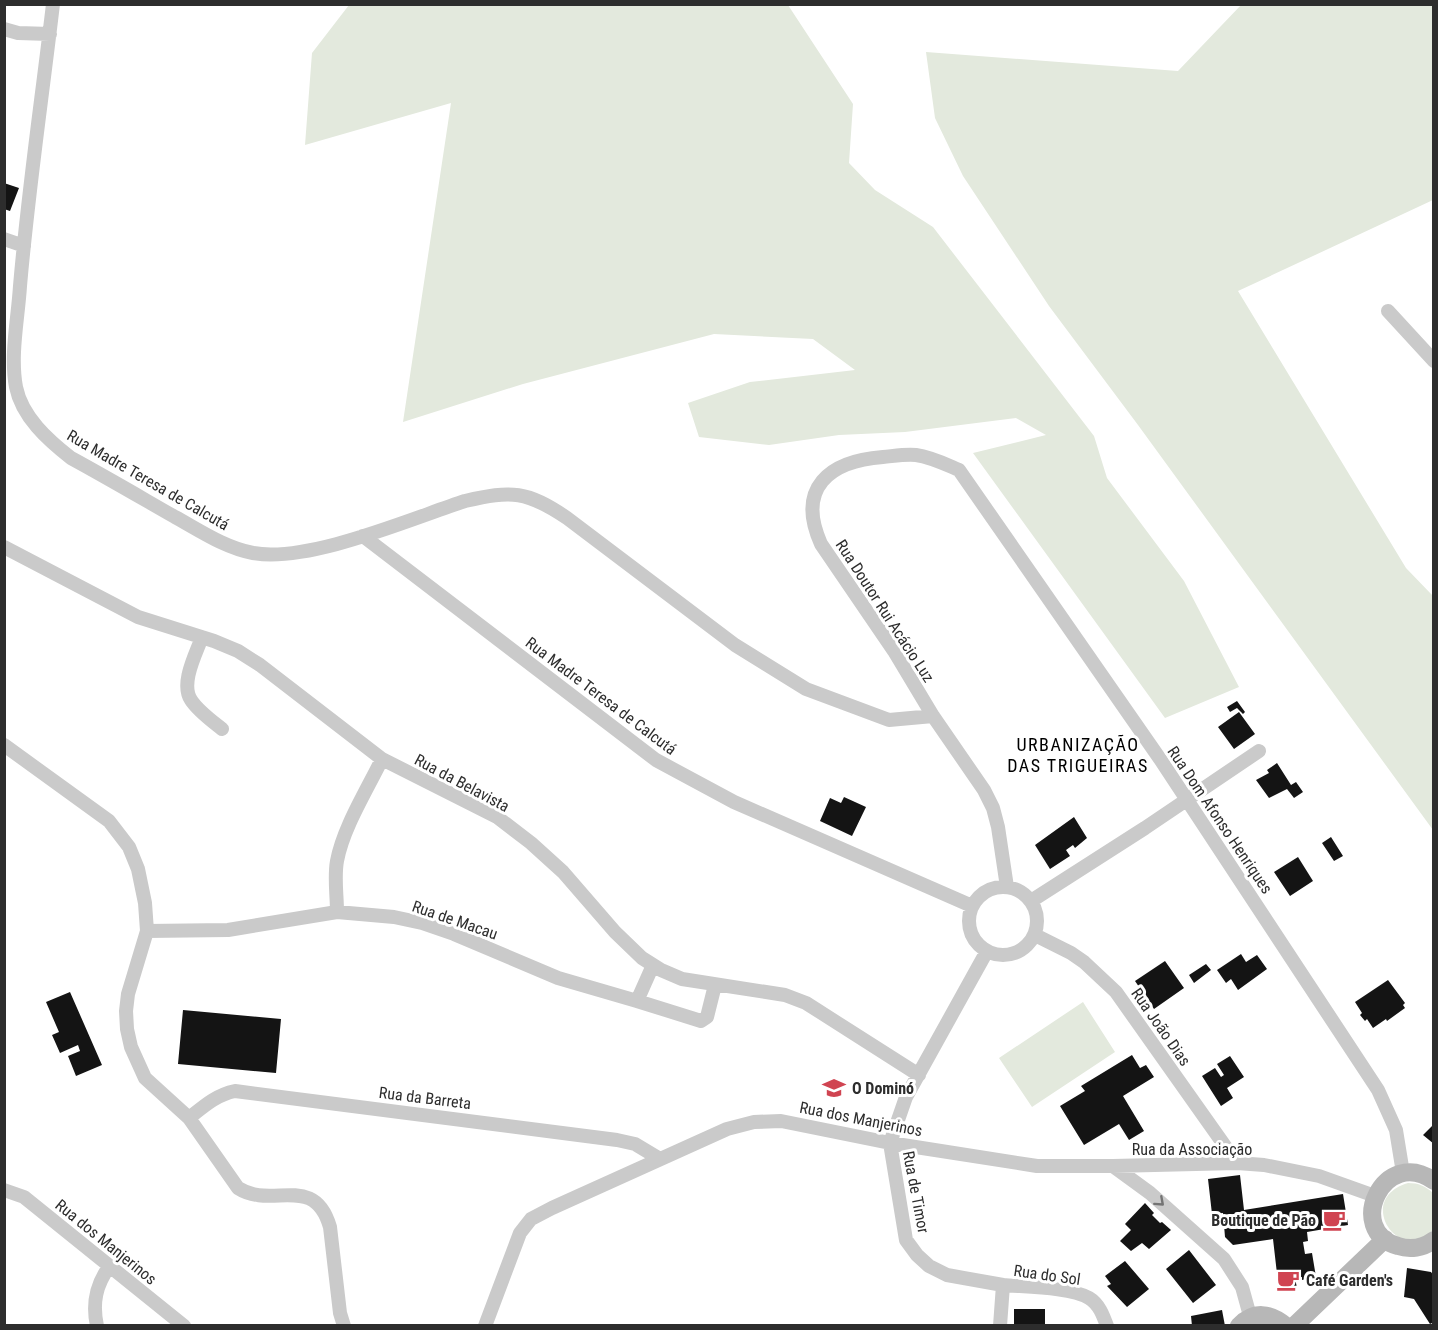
<svg xmlns="http://www.w3.org/2000/svg" width="1438" height="1330" font-family="'Roboto Condensed',sans-serif">
<rect width="100%" height="100%" fill="#fff"/>
<path fill="#e3e9dd" d="M1242,4L1433,5V200L1238,291L1406,568L1433,596V830L1138,425L1049,306L963,176L935,118L926,52L1178,71Z
M349,5H788L853,104L849,163L875,190L933,227L1094,436L1107,478L1184,581L1239,687L1165,718L973,453L1046,435L1016,418L905,432L839,435L769,445L699,437L688,403L750,382L855,370L813,339L714,334L523,384L403,422L451,103L305,145L312,53Z
M1083,1002L1115,1052L1032,1107L999,1058Z
M1408,1183C1419,1183 1425,1186 1433,1193V1230C1399,1266 1354,1199 1408,1183Z"/>
<path fill="#141414" d="M4,183L19,188L10,211L4,209Z
M1237,701L1245,712L1243,714L1237,708L1230,712L1227,707Z
M1239,712L1255,734L1234,749L1218,727Z
M1277,763L1291,785L1296,782L1303,792L1294,798L1287,789L1269,798L1256,780L1269,773L1267,770Z
M844,797L866,807L852,836L820,821L830,798L841,803Z
M1074,817L1087,838L1075,848L1073,845L1066,850L1070,856L1050,869L1035,845Z
M1331,837L1343,856L1334,861L1322,843Z
M1298,857L1313,881L1290,896L1274,872Z
M1241,954L1246,962L1257,955L1267,969L1238,990L1231,979L1226,983L1217,970Z
M1165,961L1184,988L1154,1009L1135,981Z
M1206,964L1211,970L1194,983L1189,975Z
M1388,980L1405,1003L1403,1005L1405,1008L1387,1021L1386,1019L1373,1028L1367,1019L1365,1021L1360,1015L1362,1013L1355,1002Z
M70,992L102,1065L76,1076L68,1056L80,1051L78,1045L60,1053L52,1035L59,1032L46,1002Z
M183,1010L281,1019L276,1073L178,1064Z
M1132,1055L1140,1068L1146,1065L1154,1077L1123,1096L1144,1131L1129,1140L1119,1124L1084,1145L1060,1106L1085,1091L1081,1086Z
M1230,1056L1244,1077L1227,1088L1233,1098L1221,1106L1202,1076L1215,1068L1221,1077L1224,1075L1217,1064Z
M1434,1124V1144L1423,1135Z
M1240,1175L1244,1210L1343,1194L1348,1225L1307,1232L1308,1241L1303,1242L1305,1254L1312,1253L1316,1277L1302,1280V1277L1295,1278L1297,1288L1279,1291L1273,1239L1233,1245L1225,1237L1223,1213L1212,1214L1208,1179Z
M1145,1203L1154,1213L1152,1215L1160,1223L1162,1222L1171,1230L1149,1249L1142,1243L1131,1251L1120,1241L1131,1230L1125,1224Z
M1189,1250L1216,1285L1193,1303L1166,1269Z
M1125,1261L1149,1289L1127,1307L1107,1286L1111,1284L1105,1276Z
M1407,1268L1431,1272L1434,1276V1322L1430,1324L1414,1299L1404,1297Z
M1014,1309H1045V1326H1014Z
M1222,1310L1225,1326H1192L1191,1316Z"/>
<g fill="none" stroke-linecap="round" stroke-linejoin="round">
<path stroke="#cacaca" stroke-width="14" d="M53,4C42,98 28,192 20,286C18,319 10,355 16,387C22,417 48,440 71,458C106,477 140,497 175,517C199,530 225,548 253,553C309,563 410,519 465,501C512,490 527,491 567,518L735,645L806,689L889,720L933,716
M4,29L18,33L50,34
M4,239L24,246
M1388,311L1434,361
M363,536L656,760L734,802L972,906
M4,547L138,617L214,641L238,651L260,665L382,759L497,817L531,843L563,872L615,932L642,958L661,970L682,979L785,995L806,1003L919,1075
M202,637C196,654 180,683 191,700C198,711 212,721 222,729
M4,745L109,821L129,847L138,869L145,903L147,931L128,994L126,1011L127,1029L131,1047L145,1078L189,1118L238,1188C272,1210 314,1172 330,1227L340,1313L344,1326
M969 921a34 34 0 1 1 68 0a34 34 0 1 1-68 0Z
M1007,887L998,827L993,808L984,790L933,716L894,651L821,544C796,488 829,461 883,457C894,456 905,454 916,455C931,457 945,464 959,470L1160,759L1378,1090L1396,1130L1403,1173
M1031,901L1145,828L1259,751
M337,912C337,895 334,877 337,861C343,828 367,790 382,759
M147,931L228,930L337,912L394,917L422,923L454,934L558,978L637,1001L653,965
M1035,935L1071,953L1084,962L1116,992L1237,1163
M987,951L906,1097L890,1143L906,1240L917,1255L929,1266L947,1275L1003,1285L1000,1326
M637,1001L701,1021L707,1017L715,985
M189,1118C204,1106 216,1095 235,1091L617,1140L635,1144L660,1159
M1113,1166L1150,1193L1224,1259L1242,1287L1250,1316
M4,1190L24,1197L184,1326
M1003,1285C1025,1287 1071,1287 1089,1298C1099,1304 1103,1315 1107,1326
M97,1326C92,1303 96,1285 109,1267
M485,1326L520,1233L531,1219L552,1208L727,1129L754,1122L781,1121L890,1143L1037,1166H1113L1237,1163L1264,1165L1319,1176L1375,1196"/>
<path stroke="#b7b7b7" stroke-width="18" d="M1434,1181C1384,1145 1344,1231 1398,1246C1410,1250 1423,1248 1434,1240
M1239,1326C1254,1310 1270,1313 1286,1326
M1294,1326L1385,1239"/>
</g>
<defs><path id="oneway-chevron" d="M-2-3.5L2.5 0L-2 3.5" fill="none" stroke-width="1.6" stroke-linecap="round" stroke-linejoin="round" transform="scale(1.5)"/></defs>
<use stroke="#747474" href="#oneway-chevron" transform="translate(1160 1202) rotate(42)"/>
<defs>
<g id="school-bare" transform="scale(1.8)"><path d="M0-5L7-2L0 1L-7-2ZM-4 1L0 2.5L4 1V4Q0 6-4 4Z" fill="#d04451" stroke="#fff" stroke-width="2.5" paint-order="stroke"/></g>
<g id="cafe-bare" transform="scale(1.8)"><path d="M-5.5-4.5H6V0H3Q3 3.5 0 3.5H-2.5Q-5.5 3.5-5.5 0ZM3-3.2v2h1.7v-2ZM-6 4.5H4V6H-6Z" fill="#d04451" stroke="#fff" stroke-width="2.5" paint-order="stroke"/></g>
</defs>
<g fill-rule="evenodd">
<use href="#school-bare" x="834" y="1088"/>
<use href="#cafe-bare" x="1334" y="1220"/>
<use href="#cafe-bare" x="1288" y="1280"/>
</g>
<g text-anchor="middle" dominant-baseline="central" stroke-width="6" stroke-linejoin="round" paint-order="stroke">
<g font-size="16" fill="#2d2d2d" stroke="#fff">
<text transform="translate(148 480) rotate(30)">Rua Madre Teresa de Calcutá</text>
<text transform="translate(885 611) rotate(57)">Rua Doutor Rui Acácio Luz</text>
<text transform="translate(601 696) rotate(37)">Rua Madre Teresa de Calcutá</text>
<text transform="translate(462 783) rotate(28)">Rua da Belavista</text>
<text transform="translate(1220 820) rotate(56)">Rua Dom Afonso Henriques</text>
<text transform="translate(455 920) rotate(19)">Rua de Macau</text>
<text transform="translate(1161 1027) rotate(55)">Rua João Dias</text>
<text transform="translate(425 1098) rotate(7)">Rua da Barreta</text>
<text transform="translate(861 1119) rotate(11)">Rua dos Manjerinos</text>
<text x="1192" y="1149">Rua da Associação</text>
<text transform="translate(916 1192) rotate(79)">Rua de Timor</text>
<text transform="translate(106 1242) rotate(39)">Rua dos Manjerinos</text>
<text transform="translate(1047 1275) rotate(8)">Rua do Sol</text>
</g>
<g font-size="16" font-weight="bold" fill="#2d2d2d" stroke="#fff" text-anchor="start">
<text x="852" y="1088">O Dominó</text>
<text x="1316" y="1220" text-anchor="end">Boutique de Pão</text>
<text x="1306" y="1280">Café Garden's</text>
</g>
<g font-size="18" letter-spacing="1.5" fill="#000" stroke="#fff">
<text x="1078" y="744">URBANIZAÇÃO<tspan x="1078" dy="21">DAS TRIGUEIRAS</tspan></text>
</g>
</g>
<rect width="1438" height="1330" fill="none" stroke="#2d2d2d" stroke-width="12"/>
</svg>
